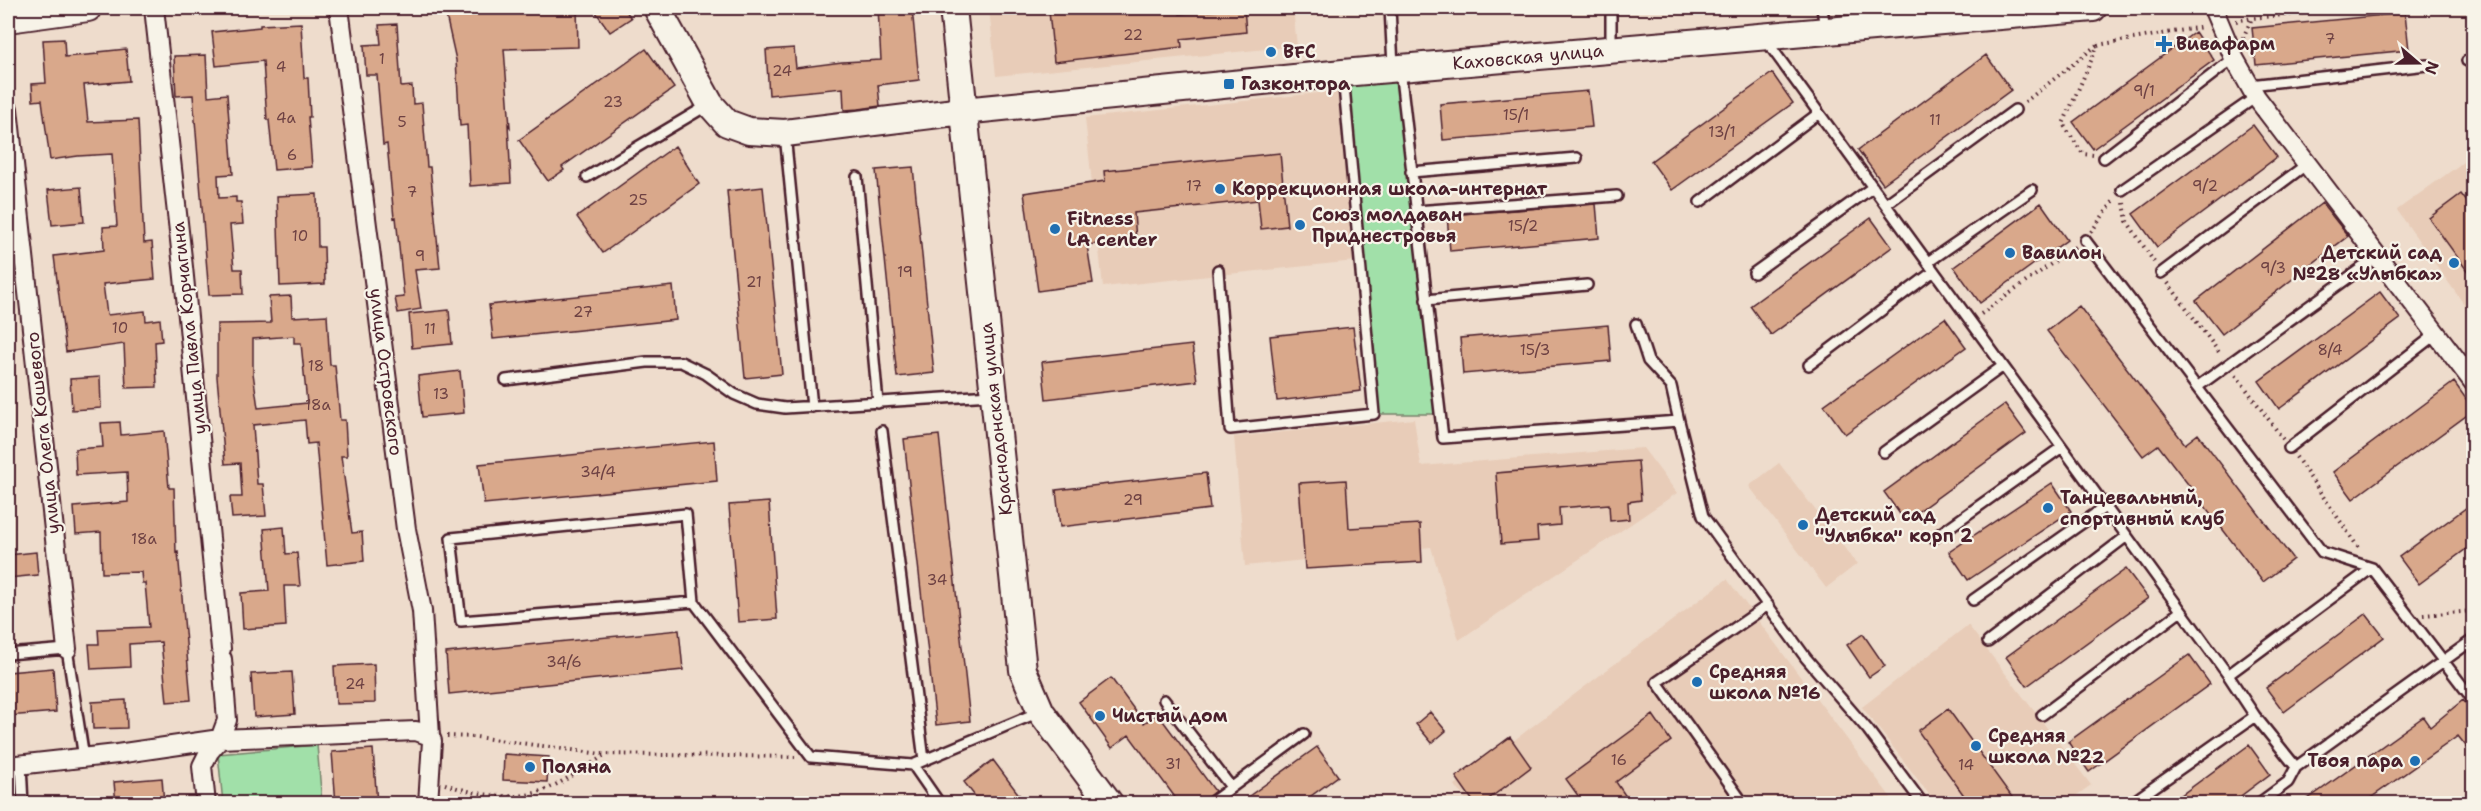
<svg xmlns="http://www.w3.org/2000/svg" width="2481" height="811" font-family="'Shantell Sans',sans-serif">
<rect width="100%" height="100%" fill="#eedccc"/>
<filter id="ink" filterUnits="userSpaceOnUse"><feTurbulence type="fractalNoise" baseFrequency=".0167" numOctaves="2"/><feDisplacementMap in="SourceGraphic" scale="12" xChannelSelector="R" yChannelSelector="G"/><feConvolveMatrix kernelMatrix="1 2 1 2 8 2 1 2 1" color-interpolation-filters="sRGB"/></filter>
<g filter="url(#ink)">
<path fill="#e8ccb8" d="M989,8H1293L1297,46L996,76Z
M1337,91L1355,261L1103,287L1085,118Z
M2473,155V317L2397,210Z
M1414,419L1421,466L1643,448L1677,493L1459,640L1431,547L1245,566L1234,437Z
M1779,463L1857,564L1826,588L1749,486Z
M1727,579L1895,803L1469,804L1455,785Z
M1968,625L2091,785L2066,803H1936L1862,707Z"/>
<path fill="#a1e0a9" stroke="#76806a" stroke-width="1.5" d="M1400,68L1440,414H1374L1343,73Z
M317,745L322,803H223L218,754Z"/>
<path fill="#d9a88b" stroke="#4a1f2b" stroke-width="1.5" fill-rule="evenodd" d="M462,8H466L467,10L577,8L578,47L504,49L510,127L508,124L511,183L470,186L467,125L460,126L456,60L445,11Z
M593,8H624L631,18L610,32Z
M878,8H912L919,80L878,85L880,106L859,109L844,110L843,88L769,95L766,50L794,48L796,68L842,62L881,60Z
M1078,8H1180V14L1244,8L1246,32L1181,39L1182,47L1054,62L1049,11Z
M2405,13L2409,50L2256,65L2252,28Z
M301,23L304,78H308L310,117H308L312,167L274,170L269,120H267L263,61L216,66L212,32L260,27V25Z
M397,24L401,87L412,86L413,104L422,103L427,167H430L440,268L415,270L421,309L398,313L395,298L404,297L396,217L394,218L387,144L383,145L377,75H366L364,45L381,44L379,25Z
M2195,32L2214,60L2093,149L2073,122Z
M64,39L65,57L98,54V52L126,49L129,81L84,85L88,122L138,120L144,243L152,242L155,279L103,284L107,315L145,311L146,321L160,319L162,341L155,342L157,387L126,388L124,344L66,352L54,256L104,250L103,227L117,226L112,154L78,156L50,160L42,100L33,101L32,84L46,83L43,40Z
M646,49L674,88L562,167L564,170L548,181L519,140Z
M206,55L208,96L227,94L233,174L218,175L219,198L236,197V202H241L243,224L230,225L234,269H242L243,294L209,295L193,95L176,96L174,56Z
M1986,55L2011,90L1883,184L1858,150Z
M1772,73L1793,103L1672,190L1651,161Z
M1588,91L1592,127L1443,140L1440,104Z
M2253,125L2277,157L2157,247L2133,214Z
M675,146L699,184L603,253L577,217Z
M1280,153L1287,226L1261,229L1258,200L1134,213L1136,240L1087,245L1093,283L1038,291L1024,193L1105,181L1104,171Z
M913,167L934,373L897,377L876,170Z
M81,187L84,222L52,225L48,190Z
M763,187L782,374L745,378L727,191Z
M317,194L318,247H324L325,284L280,286L277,196Z
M2461,194L2474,211V280L2429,218Z
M2041,203L2067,240L1980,303L1954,267Z
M2322,203L2348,236L2222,334L2196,301Z
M1596,204L1599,238L1450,251L1447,215Z
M1871,218L1892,247L1771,335L1750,306Z
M673,286L676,320L493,339L489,305Z
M2380,292L2400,319L2279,409L2259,381Z
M291,296L292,317L327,315L330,365H335L340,420H345L347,456H341L352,533L362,532L364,561L327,565L316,443L307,444L305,420L253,425L257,484H263L266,516L232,518L230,497H242L240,463L225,464L217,377V324L271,323L269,297ZM294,336V343H301L307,403L258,408L253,373V339Z
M2079,306L2185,444L2198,434L2293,559L2263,582L2158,445L2143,456L2047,331Z
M449,310L452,344L412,348L409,314Z
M1945,318L1966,347L1845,434L1824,405Z
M1608,325L1611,361L1463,374L1460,338Z
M1353,327L1361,391L1277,401L1270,336Z
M1192,345L1197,381L1046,399L1042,362Z
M460,371L464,413L422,417L418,376Z
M100,377L101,408L72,410L70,379Z
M2454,382L2474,410L2353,499L2333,472Z
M2005,404L2026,433L1905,521L1884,492Z
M120,422L121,435L164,431L169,488H174L176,553L178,552L191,700L167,702L161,642L129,644L130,667L91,669L89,644H99L98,629L149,627L145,583H142L141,572L102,573L101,532L76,534L74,507L128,502L127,472L76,475L75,449L103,447L101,423Z
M939,435L970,721L936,725L904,439Z
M714,441L717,481L484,504L479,464Z
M1638,461L1641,500L1628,502L1629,519L1610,521L1609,504L1559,508L1560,525L1537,527L1538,541L1501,544L1496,473Z
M1206,473L1210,509L1060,527L1056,490Z
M1346,480L1349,528L1420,524L1422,562L1305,569L1299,483Z
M2052,483L2071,511L1968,580L1949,552Z
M769,502L777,619L738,622L729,505Z
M2474,502V543L2419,584L2399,557Z
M284,527L286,554L297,553L300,586H284L286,626L243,629L241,593L269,591L264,529Z
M36,552L38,575L8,578V555Z
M2126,569L2148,598L2027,686L2006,657Z
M2366,614L2384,637L2284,712L2266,688Z
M679,630L683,670L449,694L446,653Z
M1863,634L1885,666L1869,677L1847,645Z
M2189,655L2210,684L2089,772L2068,742Z
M374,664L375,703L336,704L334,666Z
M53,668L56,712L8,716V672Z
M292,672L295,714L254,717L251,674Z
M1111,678L1144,723L1158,714L1215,791L1205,799L1202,804H1180L1129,735L1112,748L1079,702Z
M126,700L127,728L93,729L92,702Z
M2463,700L2474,713V756L2458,736L2362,804H2301L2423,717L2430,727Z
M1948,709L2017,804H1970L1918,731Z
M1430,712L1446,731L1432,743L1416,724Z
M1653,715L1671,741L1616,782L1631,804H1584L1566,779Z
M1510,737L1531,767L1482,804H1475L1456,777Z
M2249,745L2270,774L2230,804H2169Z
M1317,747L1338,776L1300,804H1238Z
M373,749L377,804H336L332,752Z
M504,754L549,757L547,782L503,780Z
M993,760L1026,804H981L964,782Z
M162,778L164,804H116L114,782Z"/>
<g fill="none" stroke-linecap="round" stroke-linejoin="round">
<g stroke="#4a1f2b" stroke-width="14">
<path id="lane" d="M1390,8L1393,66
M1822,8L1825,29
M1765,39L2228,675L2255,716
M1611,47V8
M2467,61L2474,60
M1400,69L1443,438L1679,421L1703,516L1806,658L1868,730L1923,804
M2250,85L2427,65
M785,134L812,407
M2104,158L2234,58
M1411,172L1577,158
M587,177L708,105
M857,177L878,403
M2122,190L2256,97
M1700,202L1819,113
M1886,204L2015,110
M1416,211L1617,196
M2085,240L2322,552L2372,568
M1928,262L2032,190
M1218,270L1230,429L1374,414L1343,75
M1754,273L1873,187
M2161,273L2307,164
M1426,300L1587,285
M1636,324L1648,361L1671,386L1679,421
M1809,365L1934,271
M506,380L647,362H681L706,374L734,394L757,404L785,408L991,395
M2197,387L2377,257
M882,431L924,760
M2289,448L2436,334
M1884,452L2003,366
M1934,538L2062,447
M1973,600L2105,507
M694,602L461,621L451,538L686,514L694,602L811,757L913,765L1039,712
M1988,642L2127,536
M8,654L67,649L84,758
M2228,675L2372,568L2474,701
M1164,700L1231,787
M2042,715L2181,611
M21,765L23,804
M913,765L940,804
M2296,767L2474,639
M1209,804L1304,734
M1744,804L1657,682L1768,605
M2130,804L2255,716L2296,767L2288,782L2258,804"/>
</g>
<g stroke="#4a1f2b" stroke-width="22">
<path id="street" d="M154,8L183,267L221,649
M339,8L406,529L422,611L430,736
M2213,8L2234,58L2256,97L2474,383
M8,109L67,649
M8,766L117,754L220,739L416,731L430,736L432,741L428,804
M206,804L202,766L209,752L220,739L227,720L222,659"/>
</g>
<g stroke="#4a1f2b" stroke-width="30">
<path id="secondary" d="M657,8L710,104L727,123L749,131L785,133L963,111L1343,73L2093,8
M953,8L1023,670L1041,712L1110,804
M8,19L88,8"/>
</g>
<path stroke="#4a1f2b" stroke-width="4" stroke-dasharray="1.5 4.5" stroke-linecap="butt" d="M2236,21L2252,18
M2243,38L2252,18L2359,8
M2025,102L2097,45
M2093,155L2083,154L2063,124L2098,45L2202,27
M2124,203L2127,221L2154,262
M2091,232L2115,199
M2168,283L2221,355
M1981,314L2075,247
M2236,375L2283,439
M2296,457L2360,550
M2423,615L2474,611
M447,736L476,737L601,754L795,757
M445,784C474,794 511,802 541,791C562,784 586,766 606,755"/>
<use href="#lane" stroke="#f7f3e8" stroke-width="9"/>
<use href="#street" stroke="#f7f3e8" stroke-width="18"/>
<use href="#secondary" stroke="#f7f3e8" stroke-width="26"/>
</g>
</g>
<g fill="#1f6fb2" stroke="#f7f3e8" stroke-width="2">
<path d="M2161 35h6v6h6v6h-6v6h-6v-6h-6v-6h6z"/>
<circle cx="1271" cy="52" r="6"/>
<rect x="1223" y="78" width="12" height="12" rx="3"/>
<circle cx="1220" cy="189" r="6"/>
<circle cx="1300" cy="225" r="6"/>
<circle cx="1055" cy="229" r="6"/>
<circle cx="2010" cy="253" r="6"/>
<circle cx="2454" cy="263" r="6"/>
<circle cx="2048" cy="508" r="6"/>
<circle cx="1803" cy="525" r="6"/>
<circle cx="1697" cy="682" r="6"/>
<circle cx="1100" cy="716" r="6"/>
<circle cx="1976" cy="746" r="6"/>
<circle cx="2415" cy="761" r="6"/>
<circle cx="530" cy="767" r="6"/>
</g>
<g text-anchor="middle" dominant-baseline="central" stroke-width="4.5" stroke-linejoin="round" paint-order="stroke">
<g font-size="15" fill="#6e4143">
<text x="1133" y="35">22</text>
<text x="2330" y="39">7</text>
<text x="382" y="59">1</text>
<text x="281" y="67">4</text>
<text x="782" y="71">24</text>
<text x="2144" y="91">9/1</text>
<text x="613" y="102">23</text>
<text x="1516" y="115">15/1</text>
<text x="286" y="118">4а</text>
<text x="1935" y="120">11</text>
<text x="402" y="122">5</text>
<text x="1722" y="132">13/1</text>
<text x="292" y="155">6</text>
<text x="1194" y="186">17</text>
<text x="2205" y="186">9/2</text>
<text x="412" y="192">7</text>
<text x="638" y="200">25</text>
<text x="1523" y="226">15/2</text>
<text x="300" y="236">10</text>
<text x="420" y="256">9</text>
<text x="2273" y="268">9/3</text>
<text x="905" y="272">19</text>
<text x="754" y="282">21</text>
<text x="583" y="312">27</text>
<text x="120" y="328">10</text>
<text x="430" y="329">11</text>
<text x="1535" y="350">15/3</text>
<text x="2330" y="350">8/4</text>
<text x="316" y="366">18</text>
<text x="441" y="394">13</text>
<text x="318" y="405">18а</text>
<text x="598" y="472">34/4</text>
<text x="1133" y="500">29</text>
<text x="144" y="539">18а</text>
<text x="937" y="580">34</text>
<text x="564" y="662">34/6</text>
<text x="355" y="684">24</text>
<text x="1619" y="760">16</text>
<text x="1173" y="764">31</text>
<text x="1966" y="765">14</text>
</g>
<g font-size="18" font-weight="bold" fill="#4a1f2b" stroke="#f7f3e8" text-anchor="start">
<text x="2176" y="44">Вивафарм</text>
<text x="1283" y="52">BFC</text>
<text x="1241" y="84">Газконтора</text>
<text x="1232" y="189">Коррекционная школа-интернат</text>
<text x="1312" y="215">Союз молдаван<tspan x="1312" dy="21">Приднестровья</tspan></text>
<text x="1067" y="219">Fitness<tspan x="1067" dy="21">LA center</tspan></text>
<text x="2022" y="253">Вавилон</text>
<text x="2442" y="253" text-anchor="end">Детский сад<tspan x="2442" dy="21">№28 «Улыбка»</tspan></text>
<text x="2060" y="498">Танцевальный,<tspan x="2060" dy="21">спортивный клуб</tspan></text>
<text x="1815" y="515">Детский сад<tspan x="1815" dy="21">"Улыбка" корп 2</tspan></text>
<text x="1709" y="672">Средняя<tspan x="1709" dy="21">школа №16</tspan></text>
<text x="1112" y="716">Чистый дом</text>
<text x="1988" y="736">Средняя<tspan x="1988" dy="21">школа №22</tspan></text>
<text x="2403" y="761" text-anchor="end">Твоя пара</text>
<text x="542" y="767">Поляна</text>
</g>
<g font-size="18" fill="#4a1f2b" stroke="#f7f3e8">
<text transform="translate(1528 57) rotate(-5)">Каховская улица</text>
<text transform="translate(189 328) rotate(-96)">улица Павла Корчагина</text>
<text transform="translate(386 372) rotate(83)">улица Островского</text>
<text transform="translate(996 419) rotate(-96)">Краснодонская улица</text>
<text transform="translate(43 433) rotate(-96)">улица Олега Кошевого</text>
</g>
</g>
<rect width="2481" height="811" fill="none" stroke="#f7f3e8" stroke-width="30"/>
<rect x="15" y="15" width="2451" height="781" fill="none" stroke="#4a1f2b" stroke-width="2" filter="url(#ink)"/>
<g transform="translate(2418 63) rotate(110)" stroke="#f7f3e8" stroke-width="4.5" paint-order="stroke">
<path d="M0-4.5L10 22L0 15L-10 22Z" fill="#4a1f2b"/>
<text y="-9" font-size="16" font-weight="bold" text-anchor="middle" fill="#4a1f2b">N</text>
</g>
</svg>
